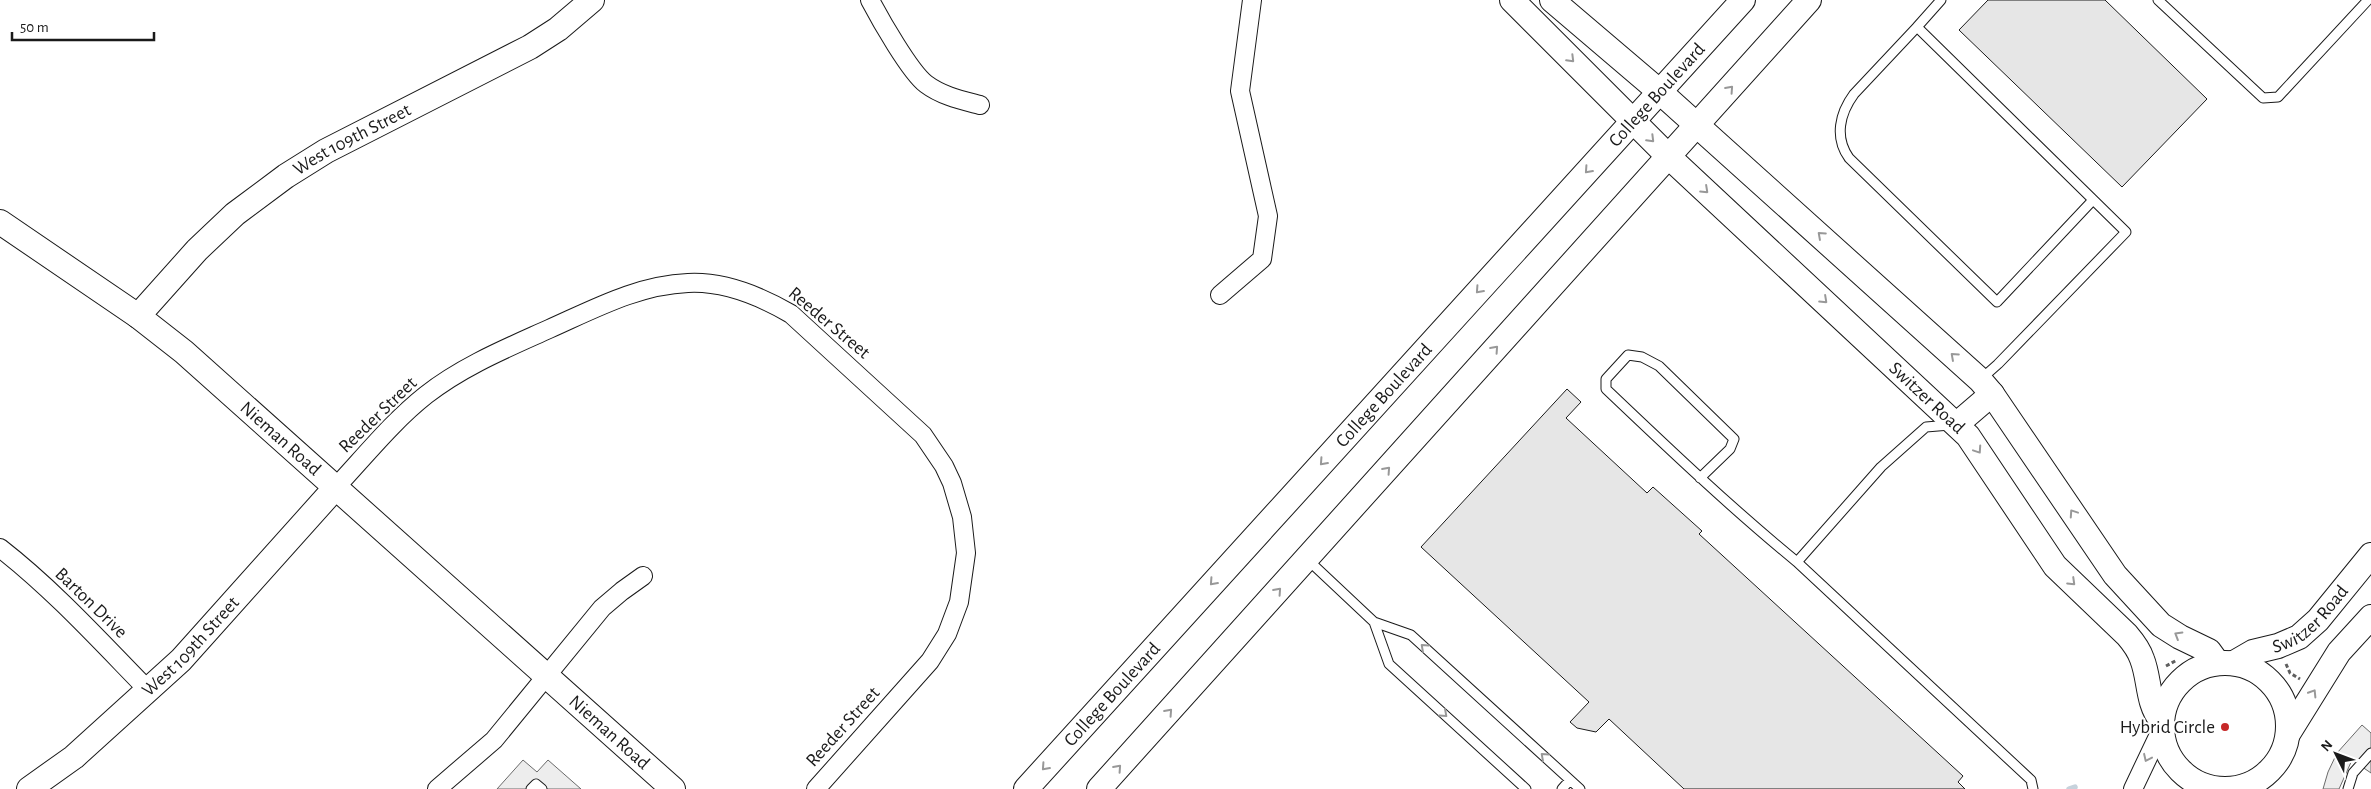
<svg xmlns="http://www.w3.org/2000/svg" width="2371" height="789" font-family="'Alegreya Sans',sans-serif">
<rect width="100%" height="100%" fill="#fff"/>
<path fill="#ededed" stroke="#6a6a6a" d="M2362,725L2371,733V773L2352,760L2339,789H2323L2328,772L2337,753Z
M523,760L537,772L548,760L581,789H497Z"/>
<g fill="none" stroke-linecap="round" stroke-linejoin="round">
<path stroke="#c6d2dc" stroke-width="5.5" d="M2069,789L2075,787"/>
</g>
<path fill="#e6e6e6" stroke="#1a1a1a" d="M1988,0H2105L2207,99L2122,187L1959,30Z
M1567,389L1581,402L1566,418L1647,493L1653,487L1702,531L1699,534L1963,776L1958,782L1965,789H1684L1609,719L1596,732L1577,728L1570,722L1589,702L1421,547Z"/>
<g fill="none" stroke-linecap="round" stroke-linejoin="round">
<g stroke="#1a1a1a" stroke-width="11">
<path id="lane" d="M1941,0L1917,27L2126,232L1998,364L1980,380
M2158,0L2263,98L2278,97L2368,0
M1917,27L1854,94C1840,113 1834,137 1849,158L1997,302L2093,200
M1950,425L1926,427L1881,467L1797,562L2031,780L2033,789
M1700,478L1730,449L1734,439L1659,366L1642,357L1628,355L1606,379V389C1668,448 1730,507 1797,562
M1307,559L1374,622L1411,635L1580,789
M1374,622L1389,664L1526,789
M531,789L536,784L542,789
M1562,789L1570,780
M2348,789L2353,773L2371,753"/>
</g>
<g stroke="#1a1a1a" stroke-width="20">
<path id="street" d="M870,0C880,19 910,72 926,84C942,96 961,100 980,105
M1220,295L1262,259L1268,216L1240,91L1252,0
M336,487C365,456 393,421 426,395C463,366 507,348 549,329C594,309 638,285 688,283C725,281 760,296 791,314L923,435L944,466L952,483L962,517L966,553L959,602L947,634L930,661L816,789
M0,548C54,590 101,642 149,691
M437,789L494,740L602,608L622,591L643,576
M2133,789L2162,728
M2205,789L2209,787"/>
</g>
<g stroke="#1a1a1a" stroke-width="26">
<g id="secondary">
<path id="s1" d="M1512,0L1669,157L1968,436L2055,566L2127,635C2133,642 2139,650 2142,659C2150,679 2147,703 2161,720"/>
<path d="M1552,0L1660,92L1980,380L1992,394L2115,575L2161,625L2180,637L2209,651L2217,662"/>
<path id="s2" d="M0,222L138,316L184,352L673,789"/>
<path id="s3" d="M138,316L197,250L235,214L286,176L326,151L530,47L558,29L592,0"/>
<path d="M1957,424L1992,394"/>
<path id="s4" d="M2234,663L2253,652L2278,646L2299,637L2318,620L2371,555"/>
<circle cx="2225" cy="726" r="63"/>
<path d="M2288,734L2339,652L2371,617"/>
<path id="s5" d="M29,789L74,757L181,660L336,487"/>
<path id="s6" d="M1026,789L1743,0"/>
<path d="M1099,789L1809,0"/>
</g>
</g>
<path stroke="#5f5f5f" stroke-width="3" stroke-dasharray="4 2.5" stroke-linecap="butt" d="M2286,664L2290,673L2300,679
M2166,666L2177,660"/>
<use href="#lane" stroke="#fff" stroke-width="9"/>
<use href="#street" stroke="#fff" stroke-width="18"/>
<use href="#secondary" stroke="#fff" stroke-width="24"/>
</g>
<defs><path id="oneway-chevron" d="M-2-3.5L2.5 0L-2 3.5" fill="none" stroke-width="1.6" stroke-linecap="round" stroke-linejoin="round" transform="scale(1.25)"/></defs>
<g stroke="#989898">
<use href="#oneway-chevron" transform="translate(1571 59) rotate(45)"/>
<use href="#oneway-chevron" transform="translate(1730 89) rotate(-48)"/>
<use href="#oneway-chevron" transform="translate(1651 139) rotate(45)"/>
<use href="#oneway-chevron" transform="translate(1588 170) rotate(132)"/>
<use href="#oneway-chevron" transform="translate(1705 190) rotate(43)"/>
<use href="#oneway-chevron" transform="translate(1821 235) rotate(-138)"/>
<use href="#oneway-chevron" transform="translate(1479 290) rotate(132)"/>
<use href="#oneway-chevron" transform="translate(1824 300) rotate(43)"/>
<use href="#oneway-chevron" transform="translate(1495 349) rotate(-48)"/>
<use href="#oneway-chevron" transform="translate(1954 356) rotate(-138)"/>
<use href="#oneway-chevron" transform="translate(1978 450) rotate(56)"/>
<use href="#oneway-chevron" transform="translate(1323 462) rotate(132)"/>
<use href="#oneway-chevron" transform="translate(1387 470) rotate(-48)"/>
<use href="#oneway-chevron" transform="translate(2073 513) rotate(-124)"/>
<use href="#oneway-chevron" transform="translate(1213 582) rotate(132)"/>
<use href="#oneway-chevron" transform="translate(2072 582) rotate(44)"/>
<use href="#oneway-chevron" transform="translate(1278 591) rotate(-48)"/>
<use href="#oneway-chevron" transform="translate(2178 635) rotate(-149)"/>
<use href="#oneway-chevron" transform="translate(1424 647) rotate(-138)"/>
<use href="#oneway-chevron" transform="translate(2313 693) rotate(-58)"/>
<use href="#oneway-chevron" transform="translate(1169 712) rotate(-48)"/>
<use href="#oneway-chevron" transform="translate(1444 714) rotate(42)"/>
<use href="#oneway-chevron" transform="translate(1544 756) rotate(-138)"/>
<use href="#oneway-chevron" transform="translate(2147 758) rotate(115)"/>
<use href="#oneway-chevron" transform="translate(1045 767) rotate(132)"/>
<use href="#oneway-chevron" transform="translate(1118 768) rotate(-48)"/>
</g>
<circle fill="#c62828" stroke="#fff" stroke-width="2" cx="2225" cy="727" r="5"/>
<g text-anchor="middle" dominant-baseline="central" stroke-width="4" stroke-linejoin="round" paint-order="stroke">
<g font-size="19" fill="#1a1a1a" stroke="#fff">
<text stroke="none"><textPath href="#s6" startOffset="938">College Boulevard</textPath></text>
<text stroke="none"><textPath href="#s3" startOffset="280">West 109th Street</textPath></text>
<text transform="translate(829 323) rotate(40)">Reeder Street</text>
<text stroke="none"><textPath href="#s6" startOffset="532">College Boulevard</textPath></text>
<text stroke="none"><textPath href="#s1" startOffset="575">Switzer Road</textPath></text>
<text transform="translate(378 415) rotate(-44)">Reeder Street</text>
<text stroke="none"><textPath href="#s2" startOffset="355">Nieman Road</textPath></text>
<text transform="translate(91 603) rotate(44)">Barton Drive</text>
<text stroke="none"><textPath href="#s4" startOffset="90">Switzer Road</textPath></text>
<text stroke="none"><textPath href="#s5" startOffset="216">West 109th Street</textPath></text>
<text stroke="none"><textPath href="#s6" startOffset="128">College Boulevard</textPath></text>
<text transform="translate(843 727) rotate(-48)">Reeder Street</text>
<text stroke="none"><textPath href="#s2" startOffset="796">Nieman Road</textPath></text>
</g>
<g font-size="19" fill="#1a1a1a" stroke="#fff" text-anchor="end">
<text x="2215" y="727">Hybrid Circle</text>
</g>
</g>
<g transform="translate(2336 754) rotate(312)" stroke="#ffffff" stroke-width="4" paint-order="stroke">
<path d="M0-4L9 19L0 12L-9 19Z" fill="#1a1a1a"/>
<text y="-8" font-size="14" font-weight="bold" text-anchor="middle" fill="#1a1a1a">N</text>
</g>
<path d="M12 32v8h142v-8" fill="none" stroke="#1a1a1a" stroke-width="2.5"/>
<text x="20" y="32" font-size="15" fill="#1a1a1a" stroke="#ffffff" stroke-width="4" paint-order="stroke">50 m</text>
</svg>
